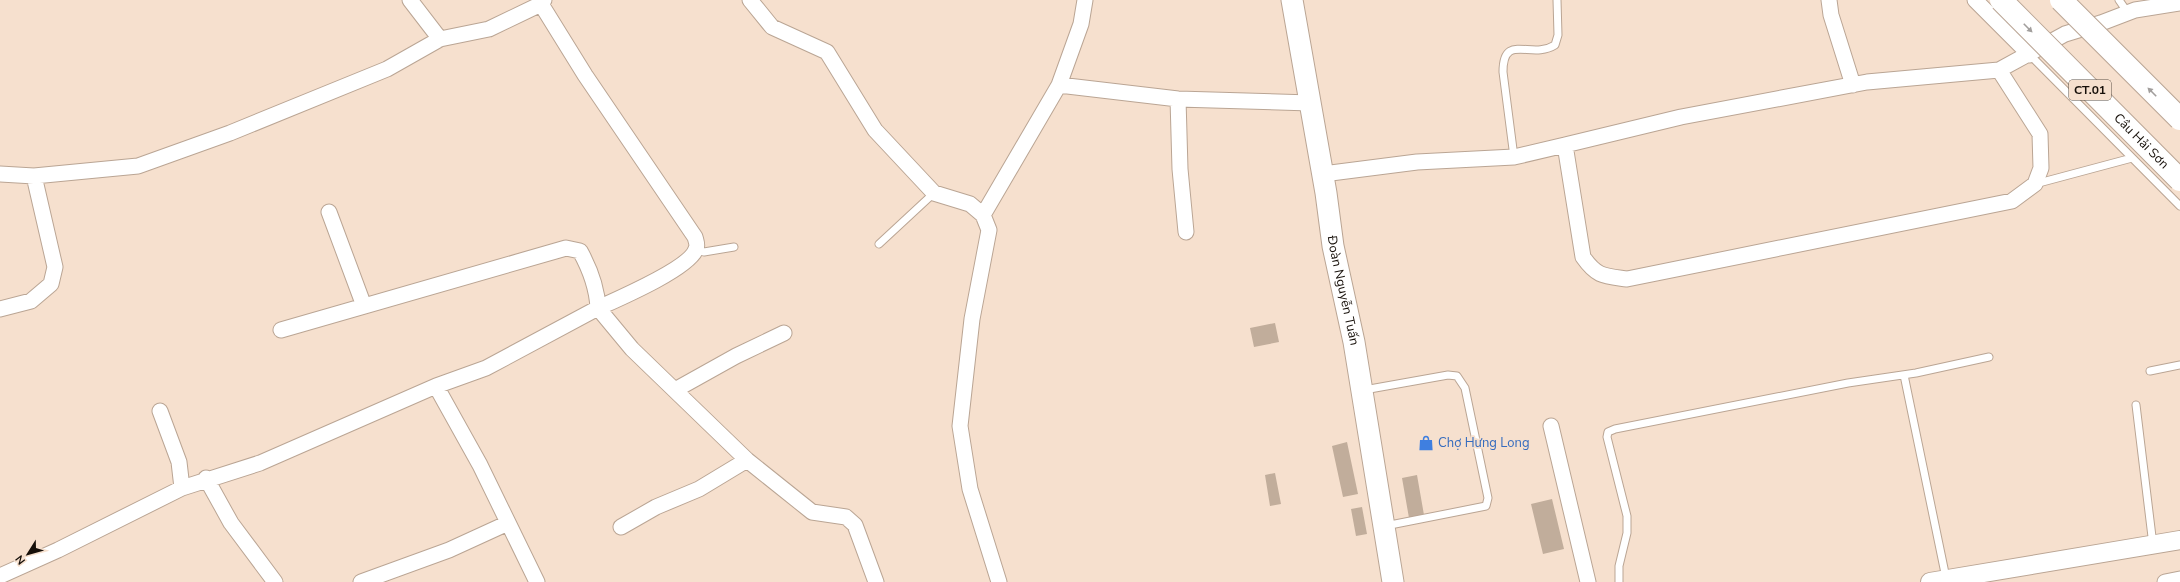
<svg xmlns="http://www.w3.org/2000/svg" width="2180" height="582" font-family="'Nunito Sans',sans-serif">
<rect width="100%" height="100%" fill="#f6e0ce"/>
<path fill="#c1ad9b" d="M1275,323L1279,342L1254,347L1250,328Z
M1347,442L1358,494L1343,497L1332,446Z
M1275,473L1281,504L1270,506L1265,475Z
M1417,475L1424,515L1409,518L1402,478Z
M1552,499L1564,549L1543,554L1531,504Z
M1362,507L1367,534L1356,536L1351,509Z"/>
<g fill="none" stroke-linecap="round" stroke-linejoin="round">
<g stroke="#baa594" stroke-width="9">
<path id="service" d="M2119,0L2128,13
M2030,55L2180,206
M1514,157L1503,72C1503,32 1531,60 1555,45L1558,35L1557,0
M2035,184L2132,158
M879,244L934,193
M696,250L704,252L734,247
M2150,371L2180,365
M1904,375L1946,578
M1364,390L1448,375L1457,376L1465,388L1488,498L1486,506L1385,526
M2136,405L2153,545
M1619,582V566L1627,533V516L1607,437L1608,432L1615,429L1848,383L1916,373L1989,357"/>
</g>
<g stroke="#baa594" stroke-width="17">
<path id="minor" d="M410,0L440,39
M750,0L772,27L827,52L875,130L934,193L970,204L983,215L989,230L972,319L960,426L970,489L999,582
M1829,0L1831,15L1853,85
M1975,0L2030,55
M1999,70L2040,134L2041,168L2035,184L2012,201L1627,279C1604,276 1597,277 1583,257L1565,145L1681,117L1867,82L1999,70L2065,34L2101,23L2135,10L2180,3
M1059,85L1081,24L1085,0
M1178,99L1180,169L1186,232
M0,174L34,176L138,166L230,133L387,69L440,39L489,29L541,4
M1323,174L1417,162L1514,157L1565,145
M329,212L364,306
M983,215L1059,85L1178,99L1311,103
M0,309L31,301L51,284L55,267L34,176
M281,330L566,248L580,251C590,269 597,288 598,308C618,299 690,268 696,249C698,245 696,241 695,237L585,75L541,4L544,0
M436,386L480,465L537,582
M675,390L736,356L784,333
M160,411L179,462L182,488
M1551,426L1588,582
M206,478L231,523L275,582
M621,527L656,507L699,489L747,460
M0,576L58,550L182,488L260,463L436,386L486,368L598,308L632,349L747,460L812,512L846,517L855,525L876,582
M361,582L449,550L508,523
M2165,582L2180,579"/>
</g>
<g stroke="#baa594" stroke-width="20">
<path id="tertiary" d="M1930,582L2180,540"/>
</g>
<g stroke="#baa594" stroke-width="23">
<g id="secondary">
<path id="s1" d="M1292,0L1326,193L1333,246L1354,342L1393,582"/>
</g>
</g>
<use href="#service" stroke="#fff" stroke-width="7"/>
<use href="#minor" stroke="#fff" stroke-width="15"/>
<use href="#tertiary" stroke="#fff" stroke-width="18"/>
<use href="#secondary" stroke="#fff" stroke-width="21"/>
<g stroke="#baa594" stroke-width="24" stroke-linecap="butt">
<g id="motorway-bridge">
<path id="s2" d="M2001,0L2180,180"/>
<path d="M2061,0L2180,119"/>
</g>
</g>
<use href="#motorway-bridge" stroke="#fff" stroke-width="22"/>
</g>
<defs><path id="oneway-solid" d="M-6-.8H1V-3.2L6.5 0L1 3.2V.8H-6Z"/></defs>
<g fill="#a29f9d">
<use href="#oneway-solid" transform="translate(2028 28) rotate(45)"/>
<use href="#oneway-solid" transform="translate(2152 92) rotate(-135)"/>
</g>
<defs>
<g id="shop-bare" transform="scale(1.2)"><path d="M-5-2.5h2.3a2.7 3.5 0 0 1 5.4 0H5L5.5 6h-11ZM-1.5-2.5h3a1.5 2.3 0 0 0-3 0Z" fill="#3f7fe0" stroke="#f6e0ce" stroke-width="2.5" paint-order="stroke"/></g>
</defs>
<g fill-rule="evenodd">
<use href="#shop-bare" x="1426" y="443"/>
</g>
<g text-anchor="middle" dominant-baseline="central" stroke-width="3.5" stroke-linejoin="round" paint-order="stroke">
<rect fill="#f6e0ce" stroke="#594e44" stroke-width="1" x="2069" y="80" width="42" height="20" rx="3"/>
<g font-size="12" font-weight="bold" fill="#160f09">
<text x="2090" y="90">CT.01</text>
</g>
<g font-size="13" fill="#160f09" stroke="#f6e0ce">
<text stroke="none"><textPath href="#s2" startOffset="199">Cầu Hải Sơn</textPath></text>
<text stroke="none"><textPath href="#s1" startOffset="295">Đoàn Nguyễn Tuấn</textPath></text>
</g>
<g font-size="13" fill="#366cbe" stroke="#f6e0ce" text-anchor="start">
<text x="1438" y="443">Chợ Hưng Long</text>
</g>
</g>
<g transform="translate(28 554) rotate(233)" stroke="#f6e0ce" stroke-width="3" paint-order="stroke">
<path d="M0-3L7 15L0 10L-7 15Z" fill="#160f09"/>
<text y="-6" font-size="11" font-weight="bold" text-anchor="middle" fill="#160f09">N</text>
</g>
</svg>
